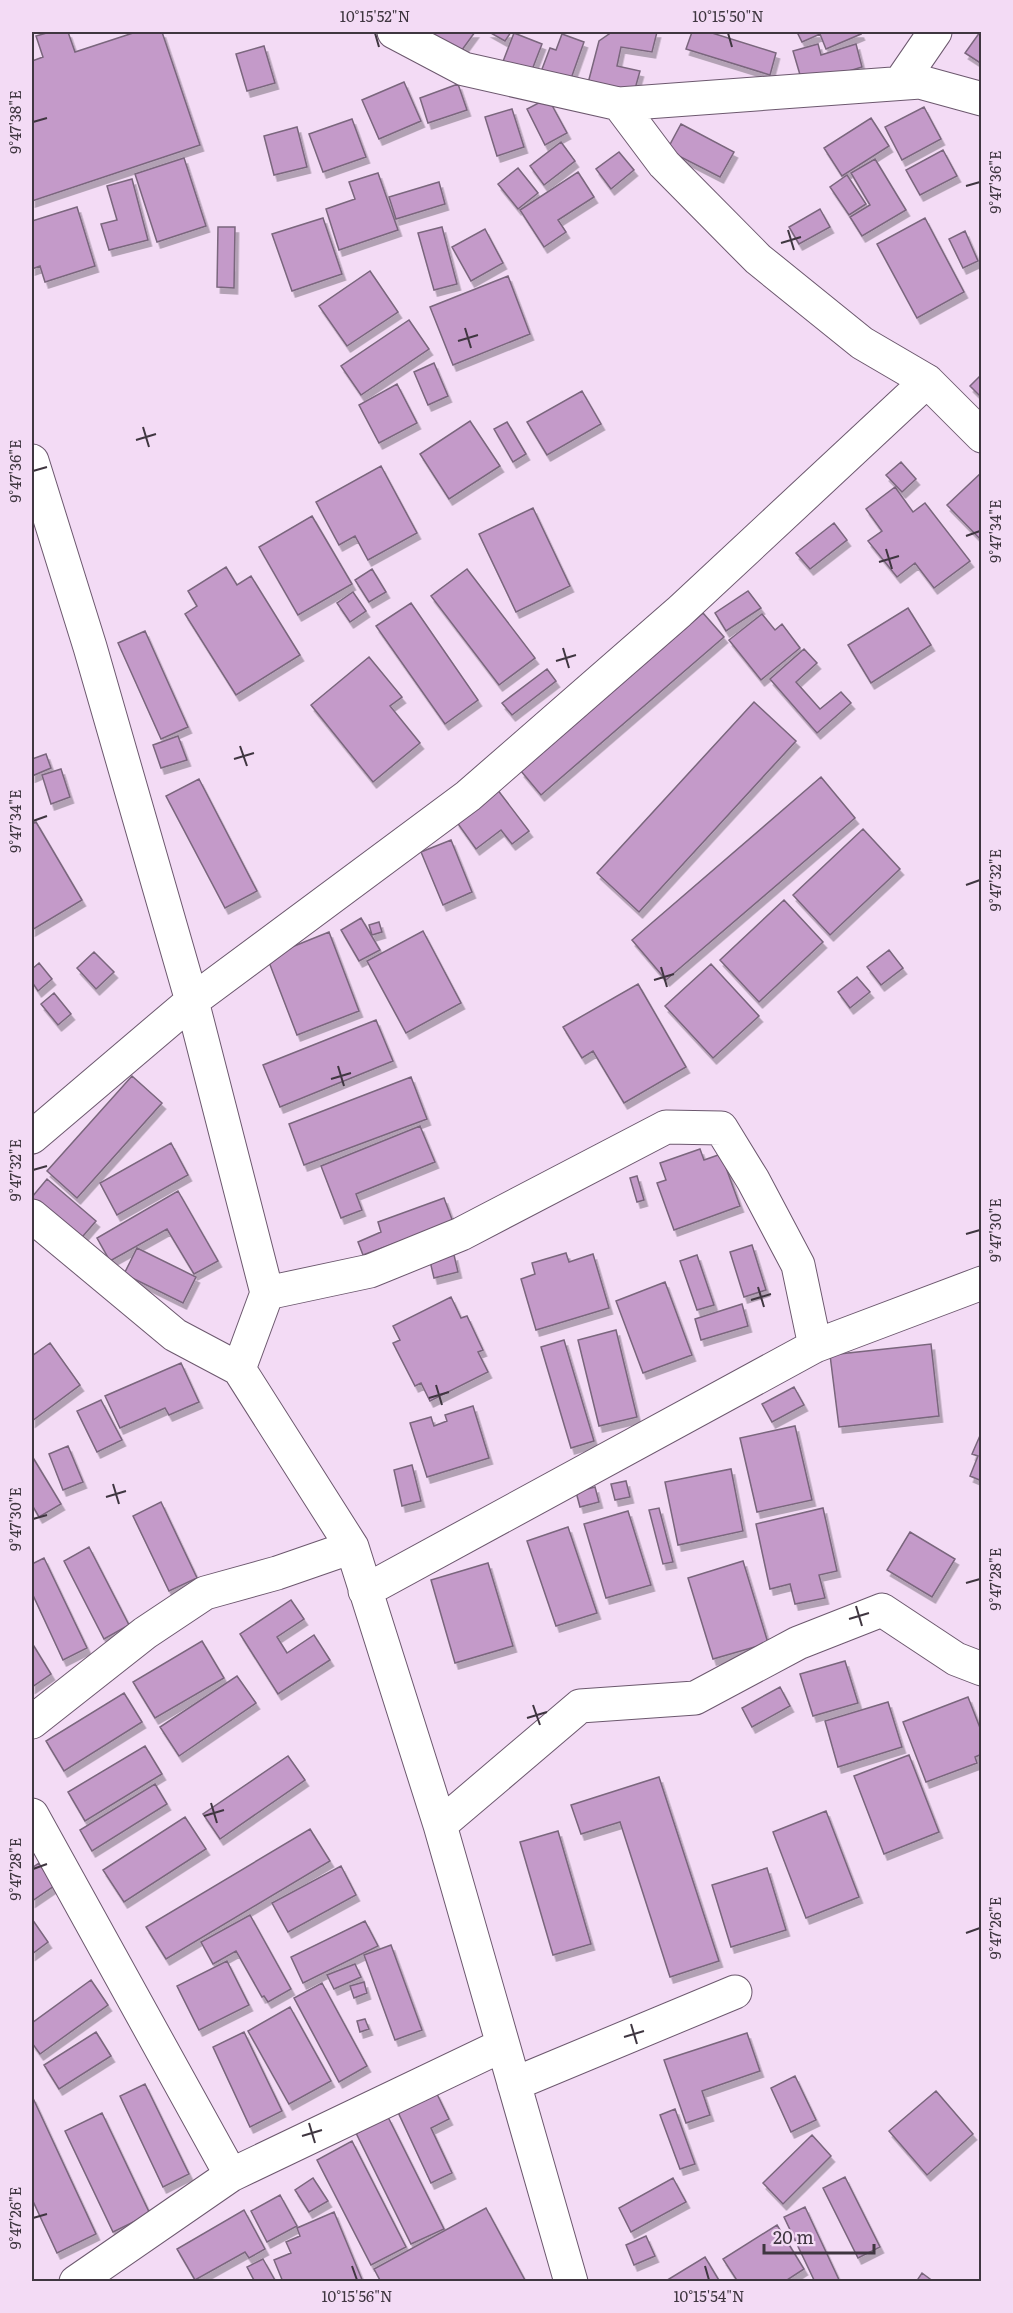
<svg xmlns="http://www.w3.org/2000/svg" width="1013" height="2313" font-family="Literata,serif">
<defs>
<filter id="shadow"><feDropShadow dx="3.5" dy="6" stdDeviation="0" flood-color="#0004"/></filter>
</defs>
<rect width="100%" height="100%" fill="#f3dbf5"/>
<path fill="#c49ac9" stroke="#7a667d" stroke-width="1.5" filter="url(#shadow)" d="M50,32H68L75,52L136,32H162L200,145L32,201V61L43,57L36,36Z
M435,32H475L459,54L432,35Z
M489,32H511L505,41Z
M612,32H657L652,52L621,47L617,66L640,71L633,96L587,87L599,41Z
M692,32H709L776,53L770,75L686,49Z
M797,32H860L861,34L826,49L820,34L802,42Z
M980,32H982V64L965,53Z
M514,33L542,44L530,75L502,64Z
M562,34L584,42L568,87L539,77L550,48L556,50Z
M818,44L821,55L856,44L862,67L803,85L793,51Z
M264,46L275,83L247,91L236,54Z
M404,82L421,121L379,139L362,100Z
M458,84L467,110L428,123L420,98Z
M548,98L567,133L545,145L527,109Z
M924,107L941,139L902,160L885,127Z
M512,109L524,147L497,156L485,117Z
M871,118L889,146L842,176L824,148Z
M352,119L366,157L323,172L309,134Z
M681,124L734,152L720,177L667,150Z
M297,127L307,167L274,175L264,136Z
M561,142L575,161L544,185L530,166Z
M943,150L957,176L920,195L906,170Z
M619,152L634,170L611,189L596,169Z
M184,158L206,226L157,242L135,174Z
M875,159L906,210L862,236L850,217L870,205L851,173Z
M518,168L538,193L518,209L498,184Z
M578,172L594,197L558,220L566,232L544,247L520,210Z
M378,173L398,230L339,250L326,209L355,199L349,182Z
M847,175L866,204L849,215L830,187Z
M132,179L148,240L109,250L101,224L117,220L107,186Z
M439,182L445,204L396,219L389,197Z
M77,207L95,266L45,282L40,266L32,269V221Z
M820,209L830,227L799,244L789,227Z
M323,218L342,274L292,291L272,234Z
M925,218L964,292L917,318L877,244Z
M218,227H235L234,288L217,287Z
M442,227L457,284L434,290L418,233Z
M485,229L503,263L471,281L452,247Z
M965,231L978,261L963,268L949,239Z
M370,271L398,312L347,346L319,306Z
M508,276L530,334L453,365L430,307Z
M409,320L429,349L361,395L341,366Z
M434,363L448,396L428,405L414,372Z
M982,374V398L970,386Z
M397,384L417,423L379,443L359,405Z
M582,391L601,424L547,455L527,422Z
M470,421L500,466L449,499L420,454Z
M507,422L526,454L513,462L494,429Z
M901,462L916,479L902,492L886,475Z
M381,466L417,533L368,560L355,536L339,545L316,502Z
M982,472V541L947,505Z
M895,487L913,512L925,503L970,561L934,588L915,563L897,577L868,541L882,531L866,509Z
M533,508L570,586L516,612L479,534Z
M312,516L352,584L298,615L259,547Z
M834,523L847,540L810,569L796,553Z
M226,567L237,585L251,576L300,655L236,695L185,614L197,606L188,591Z
M372,569L386,592L369,602L355,580Z
M467,569L535,658L499,685L431,596Z
M748,591L761,608L726,631L715,613Z
M353,592L366,611L350,622L337,603Z
M411,603L478,700L445,724L376,626Z
M908,608L931,645L871,683L848,645Z
M703,613L724,637L541,795L521,771Z
M762,614L775,630L782,624L800,648L761,680L729,640Z
M145,631L188,727L161,739L118,643Z
M804,649L817,663L796,682L820,709L841,692L851,703L817,733L770,679Z
M369,657L402,697L390,706L420,743L373,782L311,705Z
M547,669L556,681L512,715L502,703Z
M754,702L796,741L639,912L597,873Z
M178,736L187,760L161,768L153,745Z
M46,754L51,768L32,776V759Z
M61,769L70,797L51,804L42,775Z
M821,777L855,818L666,980L632,940Z
M199,779L257,891L225,908L166,796Z
M497,789L529,831L512,844L501,830L476,849L456,821Z
M36,822L82,900L32,930V824Z
M863,829L900,869L830,935L793,895Z
M451,840L472,892L443,905L421,852Z
M784,900L823,942L759,1002L720,960Z
M361,918L380,950L359,961L341,930Z
M379,922L382,932L372,935L369,925Z
M423,931L461,1003L406,1033L367,961Z
M329,932L359,1011L297,1035L267,957Z
M889,950L903,968L881,985L867,967Z
M94,952L114,972L96,989L77,968Z
M39,963L52,979L38,991L32,982V969Z
M711,964L759,1016L713,1058L665,1006Z
M857,977L870,992L850,1008L838,992Z
M638,984L686,1067L624,1103L593,1051L582,1058L563,1027Z
M54,993L71,1014L58,1025L41,1004Z
M376,1020L393,1061L280,1107L263,1065Z
M132,1076L162,1103L77,1198L47,1171Z
M411,1077L427,1119L304,1165L289,1124Z
M420,1126L435,1162L356,1194L362,1210L341,1218L321,1166Z
M171,1143L188,1175L117,1215L100,1183Z
M700,1149L704,1160L721,1154L740,1206L674,1230L657,1183L666,1180L660,1163Z
M637,1176L644,1200L637,1202L630,1178Z
M47,1179L96,1221L77,1243L32,1203V1197Z
M178,1191L218,1261L194,1274L167,1229L110,1261L97,1238Z
M444,1198L453,1222L363,1255L358,1242L381,1232L378,1222Z
M752,1245L766,1290L744,1297L730,1252Z
M137,1248L196,1277L183,1303L124,1274Z
M566,1253L569,1262L593,1254L609,1308L536,1330L521,1279L535,1274L532,1263Z
M454,1255L458,1272L434,1278L430,1261Z
M697,1255L714,1305L697,1310L680,1261Z
M665,1282L692,1355L643,1373L616,1301Z
M451,1297L461,1318L467,1316L483,1350L478,1352L488,1372L430,1401L421,1383L415,1386L393,1343L400,1340L393,1326Z
M742,1304L748,1326L701,1340L695,1319Z
M616,1330L637,1417L599,1426L578,1340Z
M564,1340L594,1441L571,1448L541,1347Z
M50,1343L80,1385L32,1421V1356Z
M931,1344L939,1416L839,1427L830,1355Z
M181,1363L199,1402L169,1415L165,1408L120,1428L105,1396Z
M794,1387L804,1405L772,1422L762,1404Z
M101,1400L122,1440L97,1452L77,1411Z
M473,1406L489,1458L427,1477L410,1423L431,1417L434,1426L447,1421L445,1415Z
M795,1426L812,1500L757,1512L740,1438Z
M982,1431V1481L970,1476L978,1456L972,1454Z
M68,1446L83,1482L63,1490L49,1454Z
M32,1456L61,1504L39,1517L32,1505Z
M412,1465L421,1501L402,1506L394,1470Z
M731,1469L743,1531L678,1545L665,1482Z
M626,1481L630,1497L615,1500L611,1484Z
M595,1487L599,1502L580,1507L576,1492Z
M161,1502L197,1578L169,1591L133,1516Z
M659,1508L673,1562L663,1564L649,1510Z
M823,1508L837,1571L819,1575L825,1598L795,1604L790,1584L770,1589L756,1524Z
M628,1511L651,1585L606,1598L584,1524Z
M568,1527L597,1613L556,1626L527,1541Z
M910,1532L955,1559L932,1597L887,1570Z
M89,1547L129,1625L104,1639L64,1561Z
M44,1558L87,1648L63,1660L32,1593V1564Z
M743,1561L768,1643L713,1659L688,1578Z
M488,1563L513,1646L455,1663L431,1580Z
M291,1600L304,1619L277,1637L287,1653L314,1635L330,1660L278,1694L240,1634Z
M202,1641L224,1678L155,1718L133,1682Z
M32,1643L51,1674L32,1687Z
M845,1661L858,1703L813,1716L800,1674Z
M237,1676L256,1703L179,1756L160,1727Z
M780,1687L790,1706L752,1727L742,1708Z
M124,1693L142,1722L64,1771L46,1741Z
M968,1697L982,1733V1754L975,1757L977,1763L926,1782L903,1722Z
M888,1702L902,1747L838,1767L825,1721Z
M145,1746L162,1774L85,1821L68,1792Z
M909,1755L939,1832L884,1854L854,1776Z
M288,1756L305,1780L220,1839L203,1814Z
M659,1777L719,1961L670,1977L620,1822L581,1834L571,1805Z
M155,1784L167,1804L92,1851L80,1830Z
M826,1811L859,1897L806,1918L773,1832Z
M185,1817L206,1849L124,1902L103,1870Z
M310,1829L330,1861L166,1959L146,1927Z
M558,1831L591,1944L553,1955L520,1842Z
M39,1863L54,1886L32,1901V1868Z
M341,1866L356,1895L288,1932L272,1903Z
M767,1868L786,1930L731,1947L712,1885Z
M250,1915L291,1989L268,2002L264,1996L262,1997L236,1951L213,1964L201,1942Z
M32,1919L48,1942L32,1954Z
M365,1921L378,1946L303,1983L291,1957Z
M391,1945L422,2030L395,2040L364,1955Z
M227,1961L249,2005L199,2030L177,1986Z
M355,1964L361,1977L334,1989L327,1975Z
M91,1980L108,2005L40,2054L32,2043V2023Z
M364,1982L367,1993L354,1998L350,1986Z
M322,1983L367,2066L339,2082L294,1998Z
M290,2007L331,2081L289,2104L248,2031Z
M365,2019L369,2029L360,2032L357,2021Z
M96,2032L111,2056L59,2089L44,2065Z
M244,2032L282,2111L250,2127L213,2047Z
M747,2033L760,2071L702,2091L710,2115L686,2123L664,2060Z
M795,2076L816,2120L791,2132L771,2088Z
M145,2084L189,2174L163,2187L120,2096Z
M936,2091L973,2134L927,2175L889,2131Z
M436,2092L449,2119L431,2128L452,2173L431,2183L397,2110Z
M32,2096L96,2234L57,2253L32,2199Z
M675,2109L695,2164L680,2169L660,2115Z
M102,2113L150,2214L113,2232L65,2131Z
M388,2117L444,2229L411,2244L356,2133Z
M812,2135L831,2156L783,2204L763,2183Z
M352,2141L406,2247L371,2265L317,2160Z
M845,2177L880,2247L858,2258L823,2188Z
M313,2178L328,2201L309,2212L295,2190Z
M673,2178L686,2202L631,2232L619,2208Z
M280,2195L297,2226L267,2242L251,2211Z
M805,2207L840,2282H815L784,2217Z
M486,2208L526,2282H381L374,2269Z
M244,2210L265,2249L249,2258L245,2252L195,2280L177,2249Z
M334,2212L363,2282H283L274,2260L291,2253L286,2242L300,2236L297,2228Z
M777,2225L804,2269L784,2282H738L723,2259Z
M646,2236L655,2256L634,2265L626,2245Z
M705,2257L720,2282H664Z
M263,2259L276,2282H255L247,2267Z
M922,2273L934,2282H916Z"/>
<g fill="none" stroke-linecap="round" stroke-linejoin="round">
<g stroke="#6c586e" stroke-width="35">
<path id="minor" d="M394,32L464,69L619,104L920,82L982,99
M900,83L935,32
M619,104L664,164L758,259L862,343L927,381L982,436
M32,461L90,647L192,1001L267,1293L239,1369L352,1547L440,1825L571,2282
M32,1137L192,1001L468,796L679,612L927,381
M32,1216L175,1335L239,1369
M267,1293L370,1271L461,1234L666,1127L721,1128L753,1180L798,1265L815,1346
M365,1591L815,1346L982,1283
M32,1722L145,1633L205,1593L277,1573L352,1547
M32,1815L231,2175
M440,1825L580,1706L695,1698L798,1643L882,1610L956,1659L982,1669
M514,2084L735,1992
M76,2282L231,2175L503,2045"/>
</g>
<use href="#minor" stroke="#fff" stroke-width="33"/>
</g>
<path fill="none" stroke="#3f3640" stroke-width="2" d="M375,33L379,47M728,33L732,47M33,122L47,118M966,186L980,182M788,230L794,250M781,243L801,237M465,328L471,348M458,341L478,335M143,427L149,447M136,440L156,434M33,471L47,467M966,536L980,531M886,549L892,569M879,562L899,556M563,648L569,668M556,661L576,655M240,746L247,766M234,759L254,753M33,821L47,816M966,885L980,880M661,967L667,987M654,980L674,974M338,1066L344,1086M331,1079L351,1073M33,1170L47,1166M966,1234L980,1230M758,1287L764,1307M751,1300L771,1294M436,1385L442,1405M429,1398L449,1392M113,1484L119,1504M106,1497L126,1491M33,1519L47,1515M966,1583L980,1579M856,1606L862,1626M849,1619L869,1613M533,1705L540,1725M527,1718L547,1712M211,1803L217,1823M204,1816L224,1810M33,1869L47,1864M966,1933L980,1928M631,2024L637,2044M624,2037L644,2031M309,2123L315,2143M302,2136L322,2130M33,2218L47,2214M352,2266L357,2280M705,2266L709,2280"/>
<rect width="1013" height="2313" fill="none" stroke="#f3dbf5" stroke-width="66"/>
<path d="M764 2244v9h110v-9" fill="none" stroke="#3f3640" stroke-width="3"/>
<text x="773" y="2244" font-size="18" fill="#3f3640" stroke="#f3dbf5" stroke-width="4.5" paint-order="stroke">20 m</text>
<rect x="33" y="33" width="947" height="2247" fill="none" stroke="#3f3640" stroke-width="2"/>
<g font-size="15" text-anchor="middle" fill="#3f3640">
<text x="375" y="22">10°15'52"N</text>
<text x="728" y="22">10°15'50"N</text>
<text transform="translate(16 122) rotate(-90)" y="5">9°47'38"E</text>
<text transform="translate(996 182) rotate(-90)" y="5">9°47'36"E</text>
<text transform="translate(16 471) rotate(-90)" y="5">9°47'36"E</text>
<text transform="translate(996 531) rotate(-90)" y="5">9°47'34"E</text>
<text transform="translate(16 821) rotate(-90)" y="5">9°47'34"E</text>
<text transform="translate(996 880) rotate(-90)" y="5">9°47'32"E</text>
<text transform="translate(16 1170) rotate(-90)" y="5">9°47'32"E</text>
<text transform="translate(996 1230) rotate(-90)" y="5">9°47'30"E</text>
<text transform="translate(16 1519) rotate(-90)" y="5">9°47'30"E</text>
<text transform="translate(996 1579) rotate(-90)" y="5">9°47'28"E</text>
<text transform="translate(16 1869) rotate(-90)" y="5">9°47'28"E</text>
<text transform="translate(996 1928) rotate(-90)" y="5">9°47'26"E</text>
<text transform="translate(16 2218) rotate(-90)" y="5">9°47'26"E</text>
<text x="357" y="2302">10°15'56"N</text>
<text x="709" y="2302">10°15'54"N</text>
</g>
</svg>
